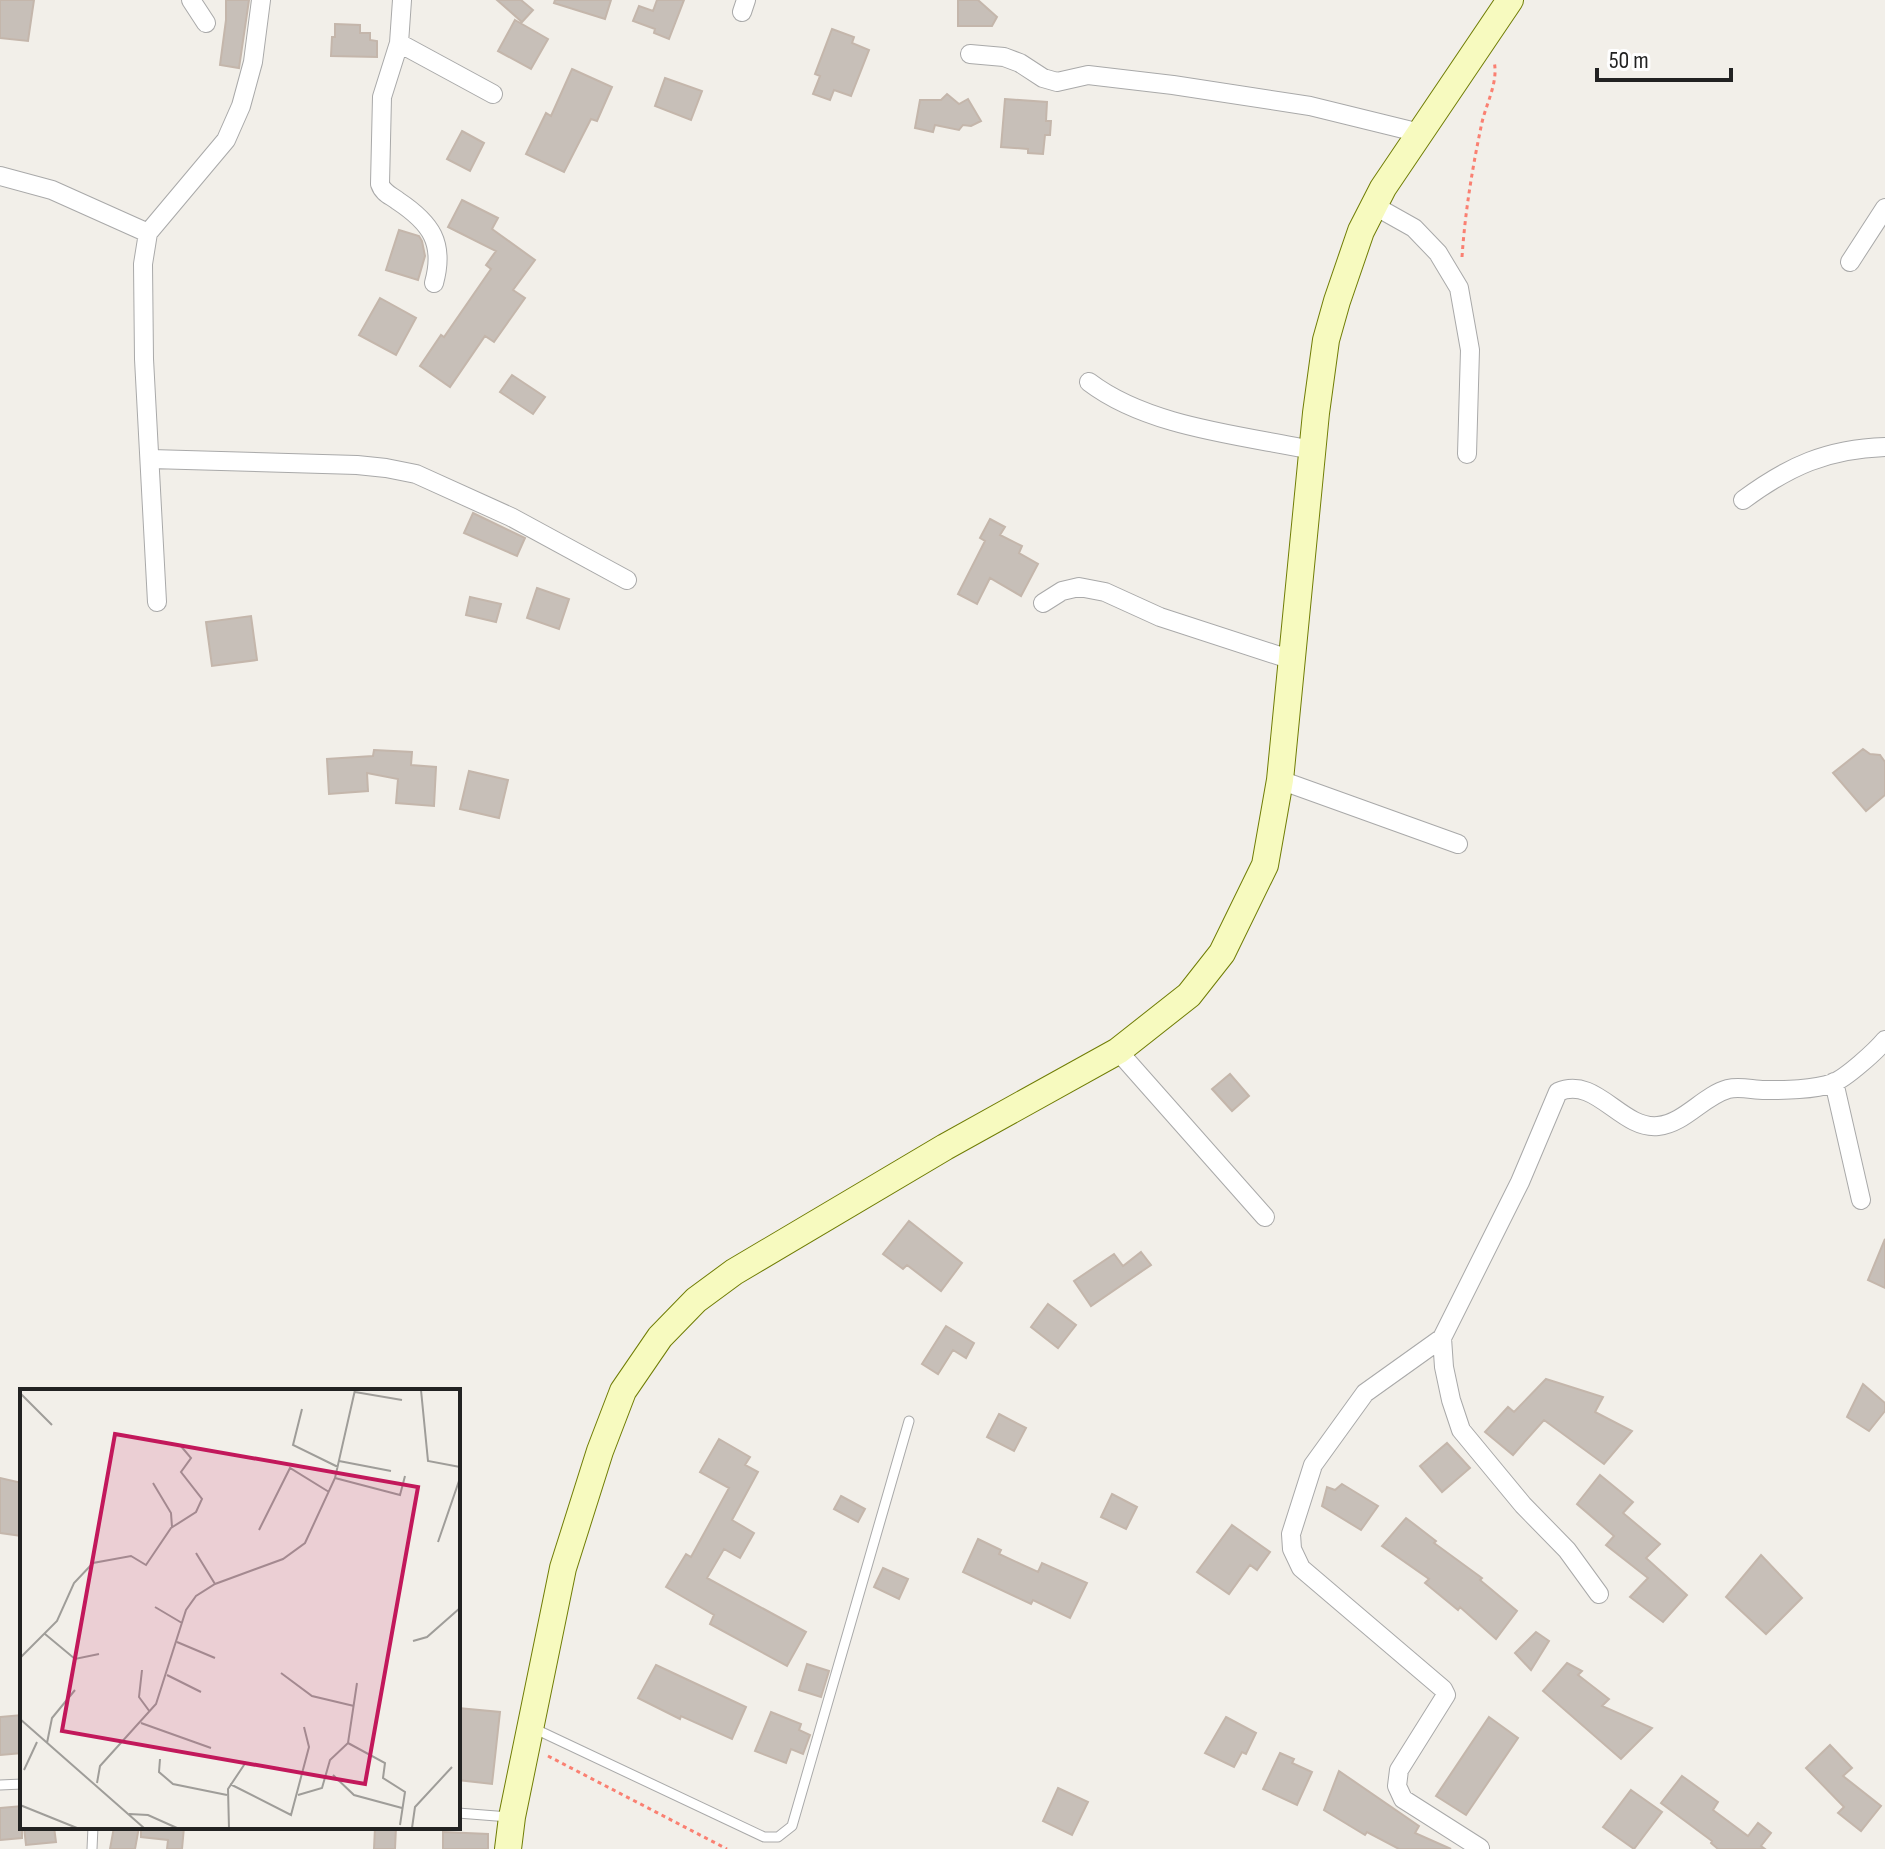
<svg xmlns="http://www.w3.org/2000/svg" width="1885" height="1849" font-family="'Sofia Sans Condensed',sans-serif">
<rect width="100%" height="100%" fill="#f2efe9"/>
<path fill="#c7bfb8" stroke="#c4b6ab" stroke-width="2" d="M0,0H34L28,41L0,38Z
M226,0H249L239,68L220,65L226,20Z
M497,0H521L533,10L522,22Z
M555,0H611L605,19L554,3Z
M657,0H684L669,39L654,33L655,29L633,21L639,6L653,11Z
M958,0H978L997,17L992,26H958Z
M515,20L548,39L531,69L498,51Z
M335,24L360,25V33H370V40L377,41V57L331,56L332,37H335Z
M832,29L854,37L852,43L869,50L851,96L834,90L830,100L813,94L820,76L815,74Z
M572,69L612,87L597,121L591,119L564,172L526,154L546,113L551,116Z
M665,78L702,91L691,120L655,106Z
M947,94L959,104L968,99L981,121L971,126L963,125L959,130L935,125L933,132L915,128L920,100H941Z
M1005,99L1047,102L1046,121H1051L1050,135H1045L1043,154L1028,153V149L1001,147Z
M462,131L484,143L470,171L447,159Z
M462,200L498,218L492,229L535,260L513,290L525,298L494,342L485,336L450,387L420,366L441,335L444,337L491,269L486,265L496,251L448,227Z
M399,230L419,236L422,241L425,256L418,280L386,270Z
M380,298L416,318L396,355L359,335Z
M512,375L545,397L533,414L500,392Z
M473,513L525,538L517,556L464,533Z
M990,519L1005,527L1000,535L1022,546L1019,553L1038,564L1021,596L990,578L977,604L958,594L985,541L980,538Z
M537,588L569,599L559,629L527,618Z
M470,597L501,604L496,622L466,615Z
M251,616L257,660L212,666L206,622Z
M1863,749L1870,754L1880,755L1885,762V795L1866,811L1833,773Z
M374,750L412,752L411,765L436,767L434,806L396,803L398,779L367,773L368,791L329,794L327,759L373,756Z
M469,771L508,780L499,818L460,809Z
M1230,1074L1249,1096L1232,1111L1212,1089Z
M909,1221L962,1263L941,1291L907,1265L903,1269L883,1254Z
M1885,1239V1288L1868,1280Z
M1141,1252L1151,1265L1091,1306L1074,1281L1114,1254L1123,1266Z
M1048,1304L1076,1325L1058,1348L1031,1327Z
M946,1326L974,1343L966,1358L953,1350L938,1374L922,1364Z
M1546,1379L1603,1397L1595,1412L1632,1431L1604,1464L1544,1420L1513,1455L1485,1432L1508,1407L1514,1412Z
M1863,1384L1885,1403V1411L1869,1431L1847,1417Z
M999,1414L1026,1428L1014,1451L987,1437Z
M719,1439L750,1457L745,1465L758,1472L732,1520L754,1533L740,1558L724,1549L707,1578L806,1632L787,1666L710,1624L714,1615L666,1587L686,1554L691,1557L729,1488L700,1472Z
M1447,1443L1470,1468L1442,1492L1420,1466Z
M1600,1475L1633,1502L1623,1513L1660,1544L1646,1558L1687,1595L1663,1622L1630,1597L1648,1578L1606,1545L1614,1536L1577,1504Z
M0,1478L22,1483V1536L0,1533Z
M1342,1484L1378,1506L1361,1530L1322,1506L1327,1487L1335,1490Z
M1112,1494L1137,1507L1126,1529L1101,1517Z
M841,1496L865,1509L858,1522L834,1509Z
M1406,1518L1436,1541L1434,1543L1482,1578L1480,1580L1517,1611L1496,1639L1460,1607L1458,1610L1425,1583L1429,1579L1382,1546Z
M1232,1525L1270,1552L1257,1570L1250,1565L1229,1594L1197,1572Z
M978,1539L1001,1550L999,1554L1038,1572L1042,1563L1087,1583L1070,1618L1033,1600L1031,1604L963,1572Z
M1761,1555L1802,1598L1766,1634L1726,1597Z
M883,1568L908,1579L899,1599L874,1587Z
M1536,1632L1549,1641L1531,1670L1515,1653Z
M1567,1663L1582,1671L1578,1675L1609,1699L1602,1706L1652,1728L1621,1759L1543,1691Z
M807,1664L829,1671L821,1697L799,1690Z
M656,1665L746,1707L732,1739L681,1716L680,1719L638,1698Z
M458,1708L500,1712L492,1784L458,1780Z
M771,1712L801,1724L799,1730L810,1735L803,1754L791,1749L786,1763L755,1751Z
M22,1715V1753L0,1755V1717Z
M1226,1717L1256,1733L1246,1754L1242,1752L1234,1767L1205,1753Z
M1489,1717L1518,1738L1466,1815L1436,1796Z
M1830,1745L1852,1768L1843,1776L1881,1806L1861,1831L1838,1813L1844,1807L1806,1768Z
M1280,1753L1294,1759L1292,1763L1312,1772L1297,1805L1263,1789Z
M1339,1771L1419,1826L1415,1833L1451,1849H1399L1367,1832L1365,1835L1324,1810Z
M1682,1776L1718,1802L1713,1810L1748,1836L1758,1823L1771,1833L1761,1846L1765,1849H1718L1711,1843L1712,1841L1661,1803Z
M1058,1788L1088,1802L1072,1835L1043,1821Z
M1631,1790L1662,1812L1634,1849L1603,1827Z
M22,1806V1838L0,1840V1808Z
M24,1827H54L56,1842L26,1845Z
M114,1827H139L135,1849H110Z
M141,1827H184L182,1849H167L168,1840L141,1837Z
M375,1827H396L395,1849H374Z
M443,1832L488,1834V1849H443Z"/>
<g fill="none" stroke-linecap="round" stroke-linejoin="round">
<g stroke="#a9a9a9" stroke-width="11">
<path id="lane" d="M533,1728L764,1837H778L792,1826L909,1421
M0,1785L22,1784
M458,1813L509,1817
M92,1849L93,1827"/>
</g>
<g stroke="#a9a9a9" stroke-width="20">
<path id="street" d="M191,0L206,23
M402,0L399,43L382,97L380,184C383,193 390,195 398,201C431,223 445,243 434,283
M742,12L746,0
M399,43L493,94
M970,54L1004,57L1020,63L1043,78L1057,82L1088,75L1173,85L1310,106L1420,133
M0,176L52,190L148,233
M1373,205L1414,228L1438,253L1459,288L1470,350L1467,454
M1850,262L1885,208
M1089,382C1148,427 1240,435 1312,450
M151,459L357,465L386,468L416,474L511,517L627,580
M1743,500C1789,466 1827,449 1885,447
M157,602L144,359L143,264L148,233L226,140L241,106L253,62L261,0
M1043,603L1062,591L1079,587L1105,592L1160,617L1292,660
M1280,780L1458,844
M1118,1051L1265,1217
M1834,1082L1861,1200
M1442,1338L1444,1367L1451,1400L1461,1430L1523,1505L1567,1550L1599,1594
M1480,1848L1403,1799L1397,1786L1399,1770L1446,1695L1443,1689L1301,1568L1292,1549L1291,1534L1313,1465L1365,1393L1442,1338L1520,1182L1558,1092C1596,1075 1621,1130 1658,1126C1685,1123 1703,1096 1728,1089C1740,1086 1753,1090 1765,1090C1785,1090 1813,1090 1833,1083C1846,1078 1876,1051 1885,1040"/>
</g>
<g stroke="#707d05" stroke-width="28">
<path id="secondary" d="M508,1849L512,1817L563,1568L600,1451L623,1391L660,1337L696,1300L734,1272L945,1147L1118,1051L1189,995L1222,953L1265,865L1280,780L1316,413L1326,340L1337,301L1361,231L1383,188L1510,0"/>
</g>
<path stroke="#fa8072" stroke-width="3" stroke-dasharray="4 4" stroke-linecap="butt" d="M1462,257C1465,213 1472,170 1481,127C1485,105 1499,83 1494,61
M548,1756L727,1849"/>
<use href="#lane" stroke="#fff" stroke-width="9"/>
<use href="#street" stroke="#fff" stroke-width="18"/>
<use href="#secondary" stroke="#f7fabf" stroke-width="26"/>
</g>
<g transform="translate(20 1389)">
<rect width="440" height="440" fill="#f2efe9"/>
<path fill="none" stroke="#9f9d99" stroke-width="2" d="M401,1L408,72L440,78M335,3L382,11M0,4L32,36M282,20L273,56L318,78M319,72L371,82M315,89L380,106L385,87M133,94L151,124L152,138M239,141L270,79L309,103M418,153L440,89M176,164L195,195M135,218L162,234M25,245L55,270L79,265M393,252L407,248L440,219M157,253L195,269M0,269L37,232L54,194L73,174L111,167L126,176L151,139L176,123L182,110L161,83L171,69L160,56M122,281L119,308L130,323M261,284L292,307L334,317M147,286L181,303M0,330L124,439M121,334L191,359M27,354L32,329L55,301M328,354L365,374L363,389L385,403L380,436M140,370L139,383L153,395L207,406M4,381L17,353M313,386L334,406L382,419M77,394L80,377L136,315L166,221L176,207L195,195L263,170L285,154L315,89L335,1M210,395L271,426L289,358L284,338M278,406L302,399L310,371L328,354L337,294M0,416L57,439M109,425L128,426L157,439M209,439L208,400L226,373M392,439L395,418L432,378"/>
<path fill="#c2185b" fill-opacity="0.15" stroke="#c2185b" stroke-width="4" d="M95,45L398,98L345,395L42,342Z"/>
<rect width="440" height="440" fill="none" stroke="#222" stroke-width="4"/>
</g>
<path d="M1597 68v12h134v-12" fill="none" stroke="#222222" stroke-width="4"/>
<text x="1609" y="68" font-size="24" fill="#222222" stroke="#ffffff" stroke-width="6" paint-order="stroke">50 m</text>
</svg>
